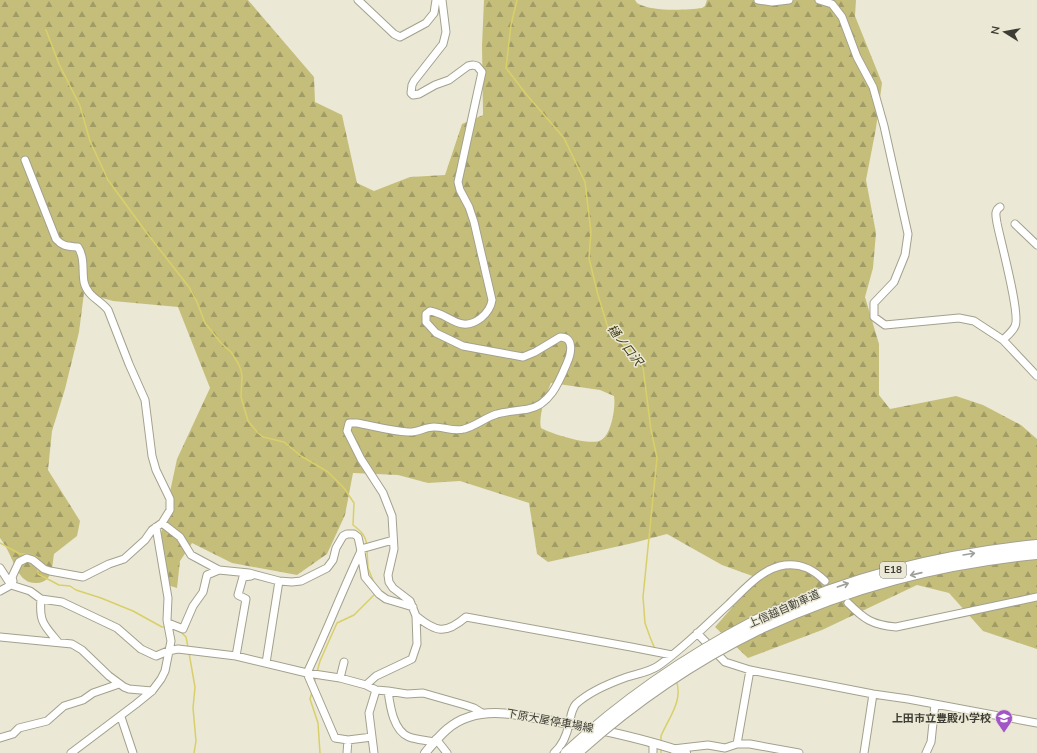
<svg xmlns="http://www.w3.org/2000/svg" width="1037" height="753" font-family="'Nunito Sans','Noto Sans JP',sans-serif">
<defs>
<pattern id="forest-firs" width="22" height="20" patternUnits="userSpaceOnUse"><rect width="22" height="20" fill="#c5be7b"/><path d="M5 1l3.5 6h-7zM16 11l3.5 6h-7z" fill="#a19c66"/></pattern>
</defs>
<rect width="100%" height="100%" fill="#ebe9d5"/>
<path fill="url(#forest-firs)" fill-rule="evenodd" d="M0,0H248L314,77L315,102L342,115L357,183L374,191L410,177L445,175L462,124L483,115L482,45L484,0H635L637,3C651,12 686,10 702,8L705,6L707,0H856L855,16L882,83L876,128L866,180L876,233L873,268L865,297L879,344V395L890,409L956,396L983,405L1021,425L1037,439V649L983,631L949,593L917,585L822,630L748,658L715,627L758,578L722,565L667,534L633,543L548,562L537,554L529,503L460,481L428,483L398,475L353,473L345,515L327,554L297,575L232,563L192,543L180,561L177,588L161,583L158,548L177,459L210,388L178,307L113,301L84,293L79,332L65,389L52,431L48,470L80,521L77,536L54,554C52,566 53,582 37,583C19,584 15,564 8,551C6,547 3,542 0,538ZM551,383L600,390L614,396C616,407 611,438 599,441C587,445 552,434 541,428C538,417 546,394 551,383Z"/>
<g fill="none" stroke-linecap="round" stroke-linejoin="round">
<path stroke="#d9cf6a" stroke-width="1.5" d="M517,0L511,25L506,68L526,94L564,138L585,182L591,232L589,258L598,295L608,328L643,367L651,430L657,458L643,597L645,623L650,637L655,649
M46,30L59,64L80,106L90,141L108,180L146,232L189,287L197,302L205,323L221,343L231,352L238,363L241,370L242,376L241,397L248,421L258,433L263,437L284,442L301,456L328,472L344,488L354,503L353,525C361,531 366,536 367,546
M0,543L20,554H28L37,557V560
M367,550L368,568L374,583
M38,568V574L59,585L70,586L76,590L101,598L133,611L162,627H166
M180,631L186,637L188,647
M189,653L195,687L193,708L196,741L194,753
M317,672L320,661L337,623L354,615L375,594
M314,684L316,676
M312,692L310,699L318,723L320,753
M661,742V736C668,719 684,700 676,680
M661,748V753"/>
<g stroke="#a3a18e" stroke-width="9">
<path id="minor" d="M358,0L394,34L400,37L426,23L434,13L436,0
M758,0L772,2L789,0
M819,0L832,4L842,17L857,57L873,87L884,126L908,234L905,255L894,282L874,303V317L885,325L959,318L974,321L1003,340L1037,376
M1000,207C994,211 996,216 997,223C1000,239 1021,315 1015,326C1013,331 1007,336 1003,340
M1015,224L1037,245
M162,523L180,537L191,555L219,570L249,573L279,581L292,582L301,581L327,568L333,560L336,548L343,536L347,534H354L358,537L360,546L365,577L379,594L386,599L413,607
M361,549L393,540
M361,551C342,591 326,633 307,673L335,738L348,740L372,737
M0,568L11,585
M11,585L13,581L12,577L19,562L27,558L33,560L44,569L50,571L83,577L109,564L124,559L145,540L152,530L162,523L170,510V499L156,470L152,456L145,400L129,364L108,310C100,300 87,296 84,282C82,270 85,258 78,247C68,246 63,247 56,239L25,160
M0,591L11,585L30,591L41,599L62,602L117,628L141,649L156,656L168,651L178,649L236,656L307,673L340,678L366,685L376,690L388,691L407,694L423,693L465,705L474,708L482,713
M41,599C39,622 44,625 58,642
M848,603C864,619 872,625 896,627L1037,597
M416,616C436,632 445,635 466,617L631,647L672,655
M168,623L183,629L193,606L203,592L207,575L219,570
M697,633L725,662L750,670L873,694L908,699L1037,723
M0,637L72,644L82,650L109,676L124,687L129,689L152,691
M236,656L246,599L238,595L243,577L251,576
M266,663L279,581
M340,678L344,662
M366,685L376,676L412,659L417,644L416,616L410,601L393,588L389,582L388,575L394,549L392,516L383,493L361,459L347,431L349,423H357C373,426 391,431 408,432C417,433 425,427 434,427C445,427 454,432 464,429C476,426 486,417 497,414C507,411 518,411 528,409C550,405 559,382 567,363C571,354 575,337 560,337L535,352L523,357L463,346L436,333L426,322V314L430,311C450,314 460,334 481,318C487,313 491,307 492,300L474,222L469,207L460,190L458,182L482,72L477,66L473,65L468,66L449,80L435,85L419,94L413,95L411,93L412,85L414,81L443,44L446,32L442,0
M388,691C390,705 393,731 409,737C417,740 426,740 434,742
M121,717L133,753
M0,738L13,734L19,728L47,721L64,706L83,700L93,693L119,684
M436,739L447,753
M737,744L750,670
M673,749L708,745L725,748L737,744H750L799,753
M71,753L136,704L152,691L161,679L165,671L171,641L167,620L168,598L156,527
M347,753L348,740
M374,753L369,713L376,690
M554,753C562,746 567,734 569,724C571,717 571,710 576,704C589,692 610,683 627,677C637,674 649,672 658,666C684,648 706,625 729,604C745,589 762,568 785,565C802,563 814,570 825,581
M653,753V743
M864,753L873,694
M926,753L931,742L935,704"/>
</g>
<g stroke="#a3a18e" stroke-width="10">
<path id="major" d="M425,753C438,738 449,723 469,717C493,709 517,715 541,719C590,727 639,737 686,753"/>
</g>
<g stroke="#a3a18e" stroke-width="12">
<path id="highway" d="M755,621C847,578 936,555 1037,545
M759,629C850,587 937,564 1037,554"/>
</g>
<use href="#minor" stroke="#fff" stroke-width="7"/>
<use href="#major" stroke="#fff" stroke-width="8"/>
<use href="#highway" stroke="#fff" stroke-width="10"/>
<g stroke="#a3a18e" stroke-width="12" stroke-linecap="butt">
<path id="highway-bridge" d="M566,753C623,700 686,657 755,621
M577,753C632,703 692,662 759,629"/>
</g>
<use href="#highway-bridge" stroke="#fff" stroke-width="10"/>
</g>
<defs><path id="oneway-shaft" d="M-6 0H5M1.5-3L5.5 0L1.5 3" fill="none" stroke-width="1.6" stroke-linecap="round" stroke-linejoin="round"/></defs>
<g stroke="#9e9e9a">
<use href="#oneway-shaft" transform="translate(969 554) rotate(-9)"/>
<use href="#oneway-shaft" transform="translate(916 574) rotate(167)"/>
<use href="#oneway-shaft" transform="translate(843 585) rotate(-19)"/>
</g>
<defs>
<g id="school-pin" transform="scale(0.9)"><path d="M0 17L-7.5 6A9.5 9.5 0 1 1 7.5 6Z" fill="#a255c6" stroke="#ebe9d5"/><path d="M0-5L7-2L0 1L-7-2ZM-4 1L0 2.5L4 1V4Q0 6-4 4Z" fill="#fff"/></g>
</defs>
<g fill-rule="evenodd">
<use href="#school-pin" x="1004" y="718"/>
</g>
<g text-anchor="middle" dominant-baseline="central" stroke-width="3" stroke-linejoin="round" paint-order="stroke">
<rect fill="#ebe9d5" stroke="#727165" stroke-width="1" x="880" y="562" width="26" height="16" rx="3"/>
<g font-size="10" font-weight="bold" fill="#3e3d35">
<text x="893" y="570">E18</text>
</g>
<g font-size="11" fill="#3e3d35" stroke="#ebe9d5">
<text transform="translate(784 609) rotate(-24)">上信越自動車道</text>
<text transform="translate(550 721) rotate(10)">下原大屋停車場線</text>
</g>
<g font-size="11" font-weight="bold" fill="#3e3d35" stroke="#ebe9d5" text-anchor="end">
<text x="991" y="718">上田市立豊殿小学校</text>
</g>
<g font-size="12" font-style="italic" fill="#3f3b10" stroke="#ebe9d5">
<text transform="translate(625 345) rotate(52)">樋ノ口沢</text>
</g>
</g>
<g transform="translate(1005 32) rotate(281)" stroke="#ebe9d5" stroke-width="3" paint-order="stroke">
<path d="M0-3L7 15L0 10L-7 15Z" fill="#3e3d35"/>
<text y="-6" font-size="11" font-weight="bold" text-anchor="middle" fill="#3e3d35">N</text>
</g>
</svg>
